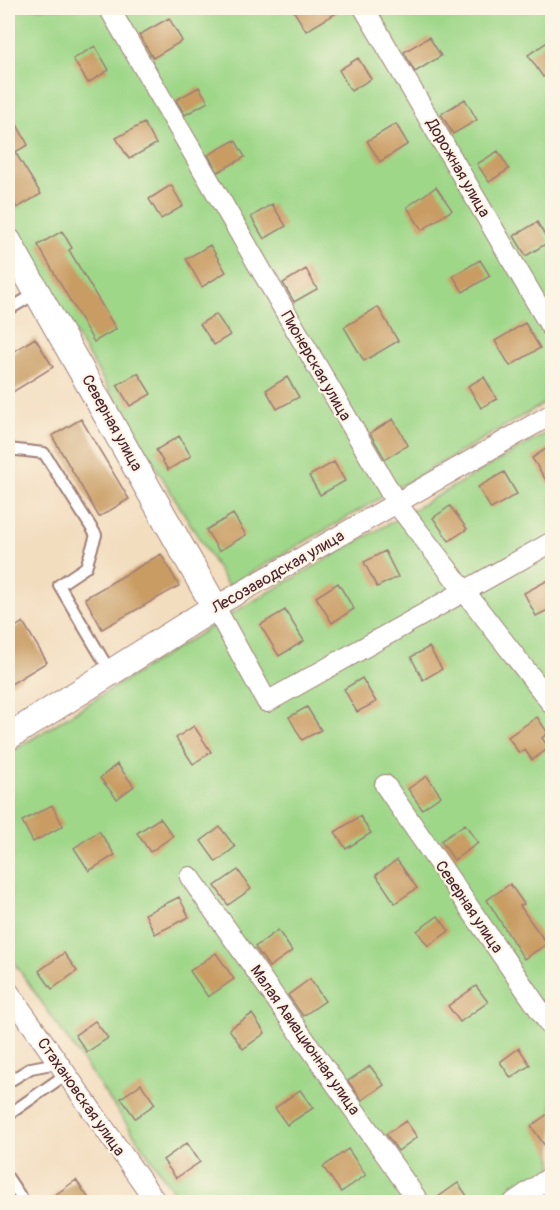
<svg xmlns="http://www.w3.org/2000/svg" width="560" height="1210" font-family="Pangolin,sans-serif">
<rect width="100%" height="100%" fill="#fcf5e5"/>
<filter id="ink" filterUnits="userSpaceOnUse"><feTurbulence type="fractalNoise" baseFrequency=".0167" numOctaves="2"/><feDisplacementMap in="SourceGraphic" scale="12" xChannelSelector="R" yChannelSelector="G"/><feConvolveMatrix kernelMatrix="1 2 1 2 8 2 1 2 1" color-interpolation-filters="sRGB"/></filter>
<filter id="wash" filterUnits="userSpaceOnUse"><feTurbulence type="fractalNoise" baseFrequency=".008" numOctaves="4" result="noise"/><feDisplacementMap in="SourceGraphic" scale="24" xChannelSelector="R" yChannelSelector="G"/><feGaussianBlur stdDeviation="1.35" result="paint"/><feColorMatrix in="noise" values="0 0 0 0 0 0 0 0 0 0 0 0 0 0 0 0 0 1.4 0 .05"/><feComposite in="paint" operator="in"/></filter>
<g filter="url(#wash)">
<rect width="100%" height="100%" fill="#f3ddbf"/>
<path fill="#9fd789" stroke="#747b5a" stroke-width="1.5" d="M8,8H552V399L228,586L8,223Z
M552,430V1202H181L8,954V754L231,614Z"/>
<g id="blocks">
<path fill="#c99c64" d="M292,8H345L306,31Z
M169,18L182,41L153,58L139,35Z
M429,37L441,56L415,72L404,52Z
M552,39V71L543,77L528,55Z
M95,46L109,70L88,83L73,59Z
M358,58L371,79L351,91L339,70Z
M199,87L208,102L185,115L176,100Z
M465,99L477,120L453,134L441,114Z
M8,108L28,145L15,152L41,194L17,208L8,191Z
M144,123L156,144L129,159L116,138Z
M396,124L408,144L380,162L367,141Z
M235,140L245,157L218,172L208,155Z
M498,151L509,169L489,182L477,164Z
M171,185L183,206L161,219L149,199Z
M436,187L452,210L422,230L407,207Z
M272,204L286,226L264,239L251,217Z
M537,222L549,242L526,256L514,236Z
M62,231L72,248L69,250L116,329L94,342L38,245Z
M210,245L226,272L202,287L186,259Z
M480,260L490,276L463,292L453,276Z
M306,269L317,289L294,302L283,283Z
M378,307L398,341L364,361L344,327Z
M216,314L230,335L214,345L200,324Z
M525,323L540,348L510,366L495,341Z
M35,338L53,367L8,395V355Z
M138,373L151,394L130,406L117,385Z
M287,377L299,397L277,409L266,390Z
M484,377L497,399L481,408L468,386Z
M81,419L129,499L99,517L52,436Z
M393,419L408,445L385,459L370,433Z
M179,436L191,456L168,470L156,450Z
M552,445V490L532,458Z
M334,462L345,481L320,495L309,476Z
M504,472L517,494L491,509L478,487Z
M450,506L467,529L449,541L433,518Z
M233,514L246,535L219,551L206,530Z
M385,551L398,577L377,587L364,562Z
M161,554L179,586L102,629L85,598Z
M552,578V608L536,616L524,593Z
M338,583L354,609L332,623L316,597Z
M285,610L304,641L279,656L260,625Z
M23,622L47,662L8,686V632Z
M429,647L442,669L423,680L411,657Z
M362,678L376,702L357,712L344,689Z
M307,707L321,730L302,740L289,717Z
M537,717L548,733L542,738L549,748L532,760L525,750L519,753L508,737Z
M194,726L211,752L193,764L176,738Z
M117,764L134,786L117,799L100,778Z
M427,776L441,796L422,809L408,789Z
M52,805L63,826L33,842L22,821Z
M360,816L371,833L346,849L335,832Z
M160,818L173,836L150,852L137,833Z
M465,824L478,843L454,860L441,841Z
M220,827L235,847L216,862L201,841Z
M99,831L115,855L89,871L74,848Z
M397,860L417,888L395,903L376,875Z
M238,870L251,889L228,905L215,886Z
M510,884L524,904L520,906L547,944L524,959L487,900Z
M179,897L189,917L155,934L145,914Z
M438,916L449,931L428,946L417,931Z
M278,930L292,951L269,967L255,947Z
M64,953L77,971L52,989L39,971Z
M216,953L234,979L208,997L190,971Z
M310,979L325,1001L303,1016L288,995Z
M476,986L488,1002L460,1022L448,1006Z
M252,1014L265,1033L243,1049L229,1029Z
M95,1021L108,1038L87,1052L75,1035Z
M519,1048L530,1065L511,1078L500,1062Z
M370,1066L384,1085L362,1100L348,1081Z
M141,1084L155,1104L135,1118L121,1098Z
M300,1090L313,1108L287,1125L275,1108Z
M552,1111V1156L531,1126Z
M406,1121L417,1137L398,1151L386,1134Z
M187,1143L200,1162L176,1178L163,1160Z
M348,1149L366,1175L341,1192L323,1167Z
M76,1180L92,1203H44Z
M458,1183L472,1203H431V1202Z"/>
</g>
</g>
<g filter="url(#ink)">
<use href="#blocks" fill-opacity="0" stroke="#9e7e75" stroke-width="1.5"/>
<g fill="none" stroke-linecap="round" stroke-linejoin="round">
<g stroke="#9e7e75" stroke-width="14">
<path id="service" d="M8,310L38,292
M8,449L44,453L96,535L86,567L59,585L111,673
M8,1082L31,1068L57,1063
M8,1115L65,1075
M8,1178L24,1202"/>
</g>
<g stroke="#9e7e75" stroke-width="22">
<path id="minor" d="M109,8L397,504L552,704
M364,8L552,329
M552,414L215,607L267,702L552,542
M385,785L552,1028
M190,877L419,1202
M8,991L156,1202
M514,1202L552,1176"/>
</g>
<g stroke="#9e7e75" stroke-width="28">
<path id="tertiary" d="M8,241L215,607L8,737"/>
</g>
<use href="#service" stroke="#fff" stroke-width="10"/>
<use href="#minor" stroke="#fff" stroke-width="20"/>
<use href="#tertiary" stroke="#fff" stroke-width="26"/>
</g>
</g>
<g text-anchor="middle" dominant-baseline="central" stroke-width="4.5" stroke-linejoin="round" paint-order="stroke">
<g font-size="16" fill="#4a1f2b" stroke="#fcf5e5">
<text transform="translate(458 168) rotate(60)">Дорожная улица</text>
<text transform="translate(316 366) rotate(60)">Пионерская улица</text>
<text transform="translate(112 423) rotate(61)">Северная улица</text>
<text transform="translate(278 572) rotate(-30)">Лесозаводская улица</text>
<text transform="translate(469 907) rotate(56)">Северная улица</text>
<text transform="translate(305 1040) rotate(55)">Малая Авиационная улица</text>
<text transform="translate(81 1097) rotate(55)">Стахановская улица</text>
</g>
</g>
<rect width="560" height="1210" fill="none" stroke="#fcf5e5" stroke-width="30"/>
</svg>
